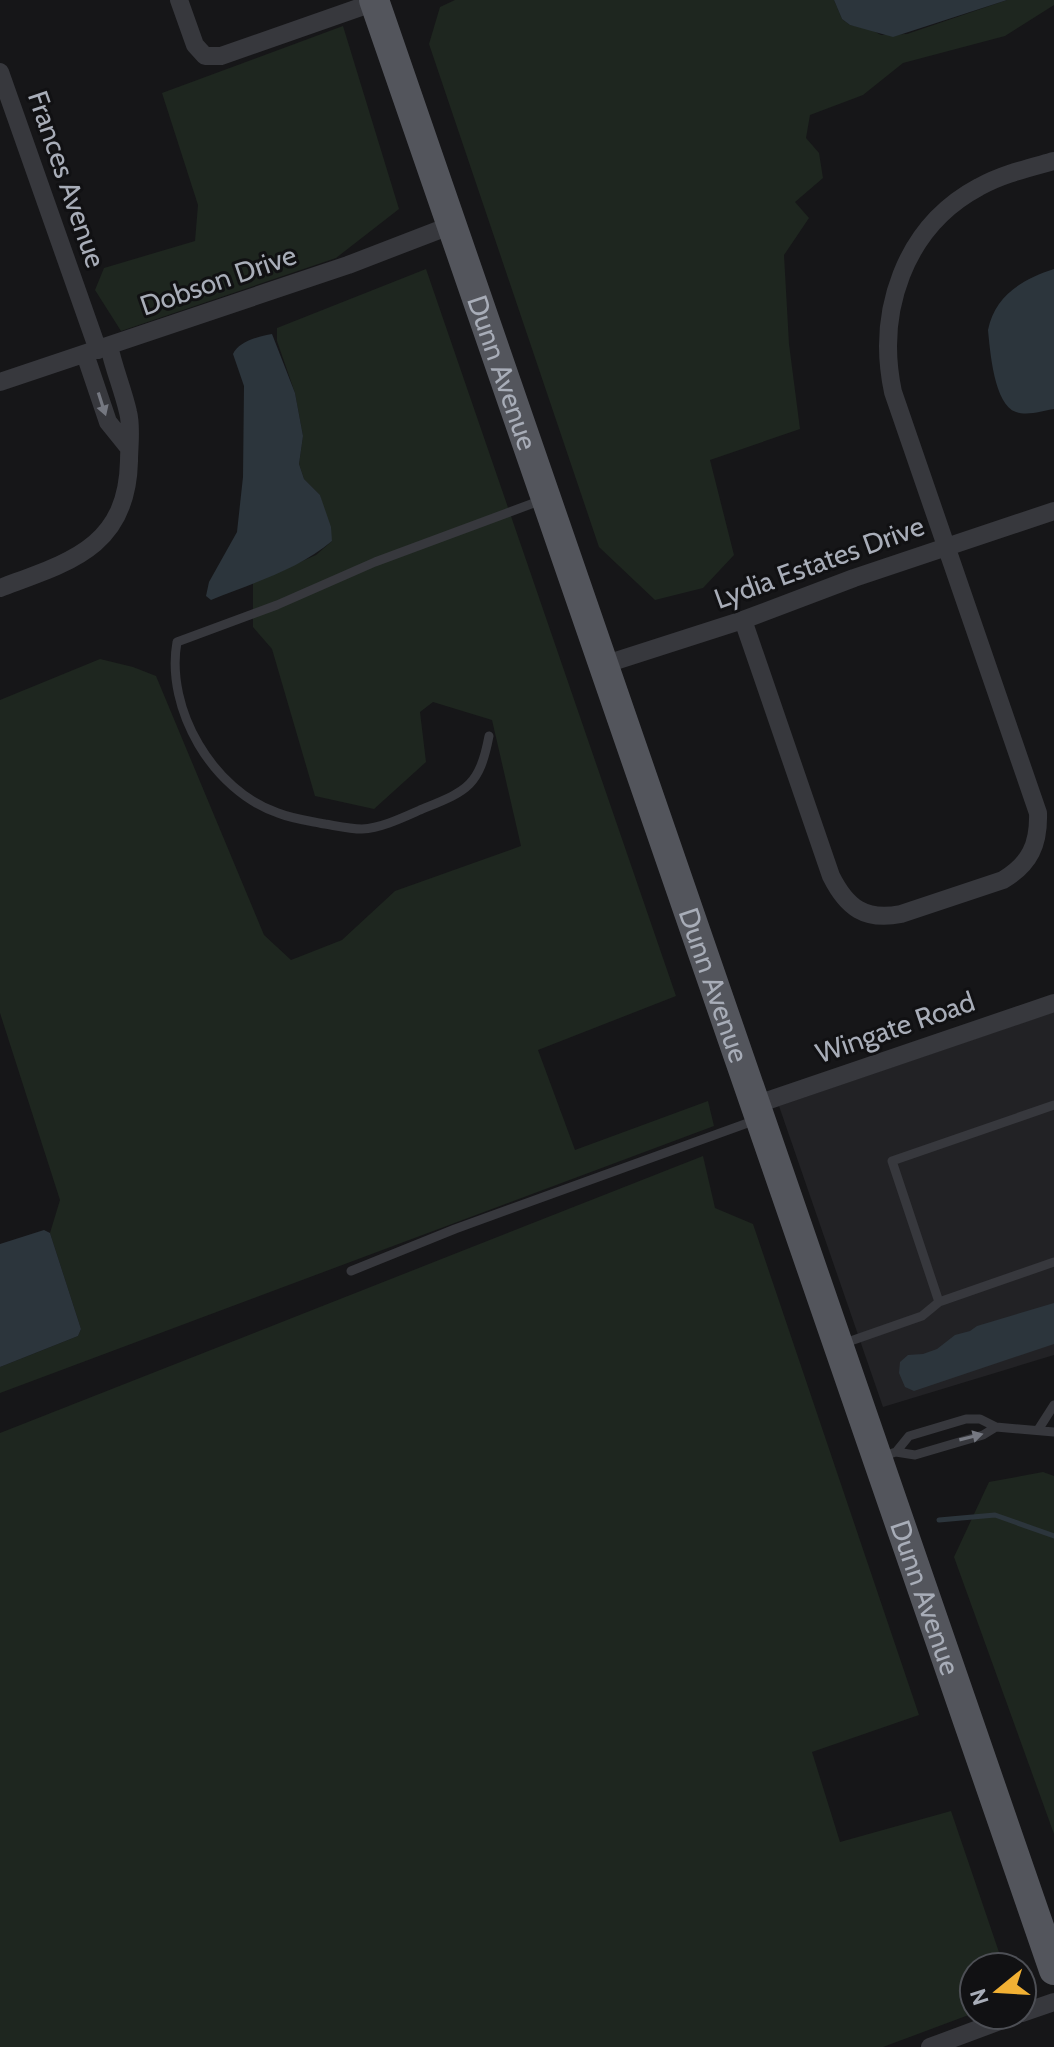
<svg xmlns="http://www.w3.org/2000/svg" width="1054" height="2047" font-family="Cabin,sans-serif">
<rect width="100%" height="100%" fill="#161618"/>
<path fill="#222225" d="M1054,1012V1355L883,1407L779,1106Z"/>
<path fill="#1e261f" d="M455,0H834L842,19L850,25L870,29L881,35L907,34L1007,0H1054V5L1005,36L903,63L863,95L810,115L806,138L819,153L823,178L795,202L809,218L784,255L789,344L800,429L710,460L734,555L703,588L655,600L599,547L429,44L440,7Z
M343,26L399,209L336,258L121,331L95,290L104,268L195,241L198,205L162,93Z
M426,269L676,996L538,1050L575,1150L708,1101L714,1126L0,1393V1367L78,1336L81,1329L50,1233L60,1200L0,1013V700L100,659L133,667L156,676L264,935L291,960L342,940L395,891L521,846L492,720L433,702L420,712L426,762L374,809L315,796L272,649L253,627V583L316,555L332,541L320,495L304,479L299,464L303,436L295,393L277,341V328Z
M703,1156L715,1208L753,1224L919,1715L812,1752L840,1842L951,1811L1004,1967H974V2013L883,2047H0V1433Z
M1043,1472L1054,1476V1834L954,1557L989,1482Z"/>
<path fill="#2c353c" d="M834,0H1007L893,37L850,25L842,19Z
M1054,269V409C1042,411 1028,416 1016,412C994,405 990,350 988,330C995,295 1023,279 1054,269Z
M272,334L295,393L303,436L299,464L304,479L320,495L331,527L332,541C298,570 252,583 211,600L206,596L209,582L237,532L243,477L244,386L233,354C238,342 259,336 272,334Z
M44,1230L50,1233L81,1329L78,1336L0,1367V1244Z
M1054,1303V1344L914,1391L905,1387L899,1373L900,1362L908,1355L923,1354L937,1349L955,1335L970,1331L977,1326Z"/>
<g fill="none" stroke-linecap="round" stroke-linejoin="round">
<path stroke="#2c353c" stroke-width="5" d="M939,1520L995,1515L1054,1536"/>
<path stroke="#37383d" stroke-width="9" d="M489,736C479,788 466,791 420,810C402,818 381,828 362,829C350,829 337,826 325,824C310,821 293,819 278,813C213,791 165,709 177,642L277,605L375,562L542,500
M351,1271L455,1229L756,1120
M939,1302L892,1161L1054,1105
M842,1344L922,1316L939,1302L1054,1262
M996,1427L1054,1432
M1038,1430L1054,1405
M880,1457L896,1452L915,1455L983,1435L996,1427L980,1419H966L909,1436L896,1452"/>
<path stroke="#37383d" stroke-width="18" d="M179,0L195,45L205,56H221L381,0
M0,72L98,350
M85,354L108,422L129,448
M0,382L348,265L452,225
M0,588C69,562 127,548 129,461C129,446 132,427 128,412C123,390 114,369 109,346
M743,620L831,876C847,908 865,921 901,914L1003,880C1030,864 1039,844 1038,813L893,392C876,312 904,227 979,187C1002,174 1029,168 1054,161
M603,665L743,620L854,578L1054,511
M755,1105L1054,1003
M1022,2013L1054,2002
M930,2047L1016,2015"/>
<path stroke="#53555c" stroke-width="30" id="s1" d="M374,0L1054,1970"/>
</g>
<defs><path id="oneway-solid" d="M-6-.8H1V-3.2L6.5 0L1 3.2V.8H-6Z" transform="scale(2)"/></defs>
<g fill="#757881">
<use href="#oneway-solid" transform="translate(102 404) rotate(72)"/>
<use href="#oneway-solid" transform="translate(971 1437) rotate(-14)"/>
</g>
<g text-anchor="middle" dominant-baseline="central" stroke-width="6" stroke-linejoin="round" paint-order="stroke">
<g font-size="28" fill="#a8adb8" stroke="#111113">
<text transform="translate(67 179) rotate(71)">Frances Avenue</text>
<text transform="translate(218 280) rotate(-19)">Dobson Drive</text>
<text stroke="none"><textPath href="#s1" startOffset="394">Dunn Avenue</textPath></text>
<text transform="translate(819 562) rotate(-20)">Lydia Estates Drive</text>
<text stroke="none"><textPath href="#s1" startOffset="1042">Dunn Avenue</textPath></text>
<text transform="translate(895 1027) rotate(-19)">Wingate Road</text>
<text stroke="none"><textPath href="#s1" startOffset="1690">Dunn Avenue</textPath></text>
</g>
</g>
<g transform="translate(998 1991) rotate(252)"><circle r="38" fill="#111113" stroke="#4d4f55" stroke-width="2"/>
<path d="M0-6L14 30L0 20L-14 30Z" fill="#f2b134"/>
<text y="-12" font-size="22" font-weight="bold" text-anchor="middle" fill="#a8adb8">N</text>
</g>
</svg>
